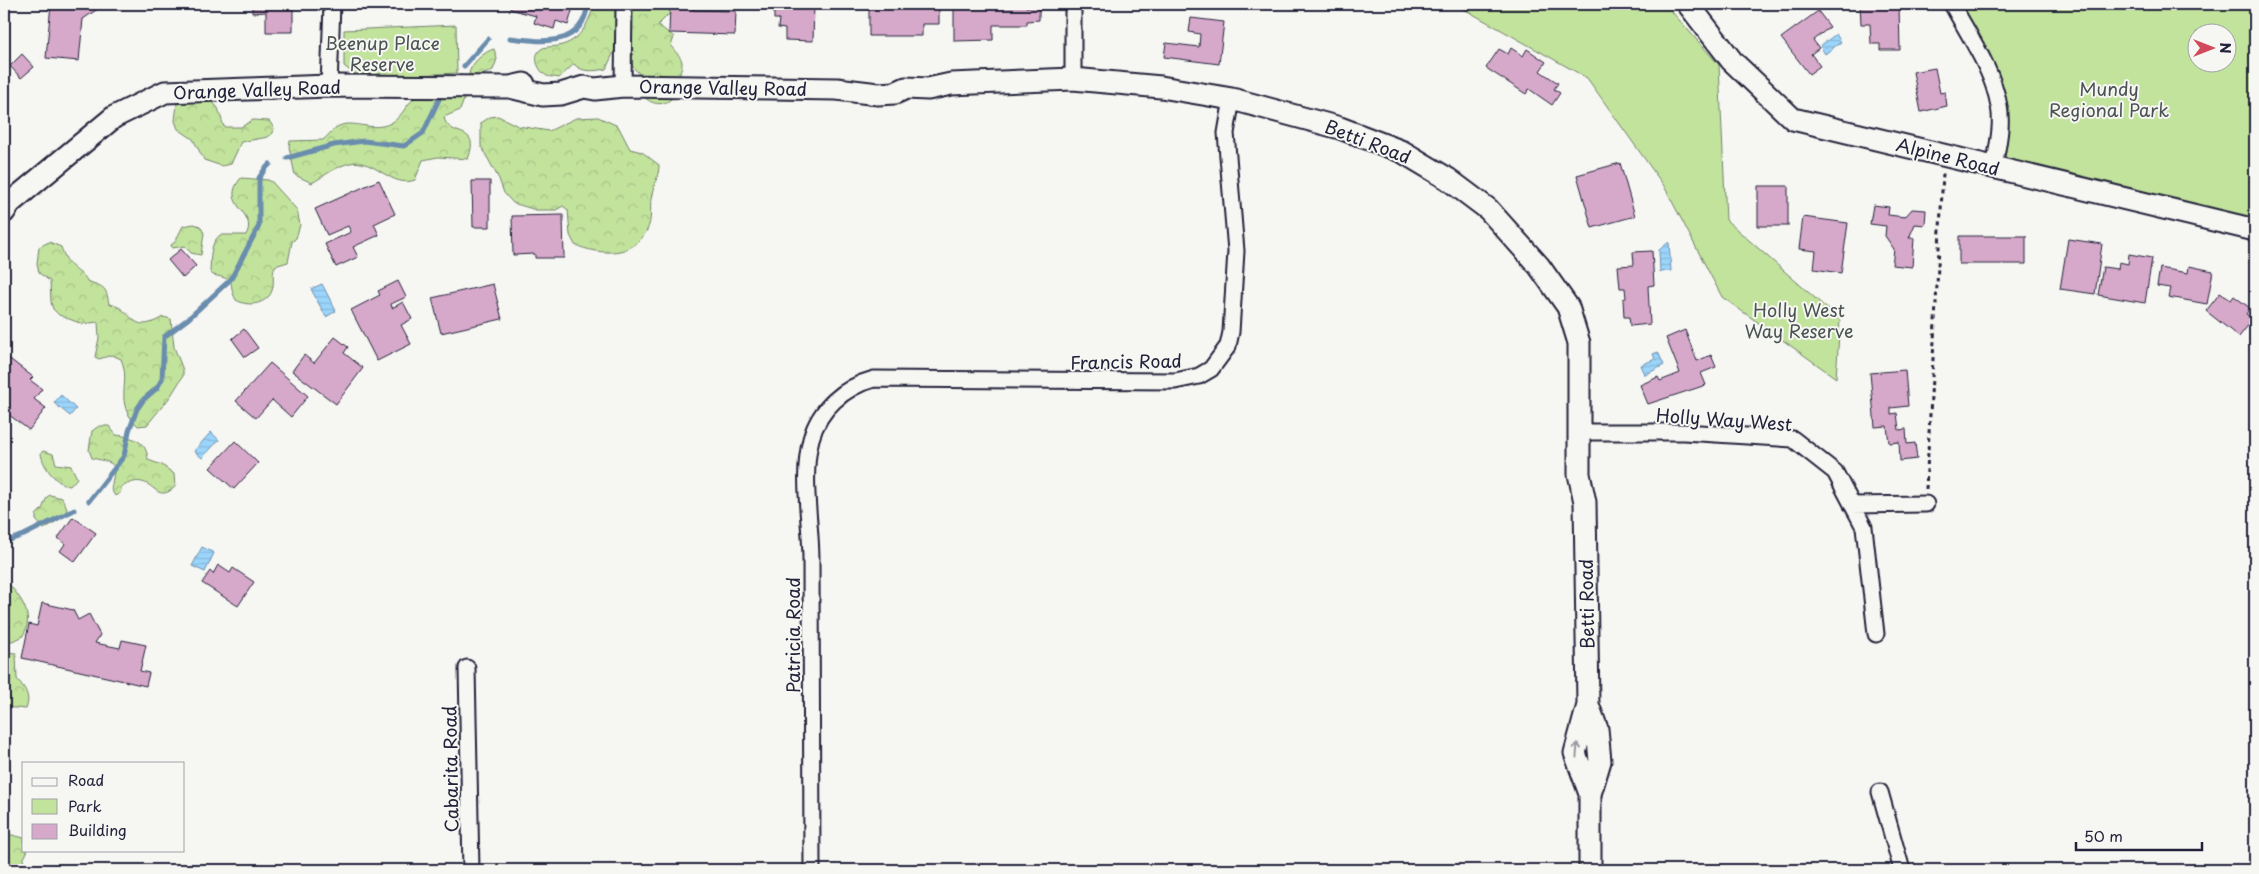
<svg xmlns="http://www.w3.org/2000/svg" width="2259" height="874" font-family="'Playpen Sans',sans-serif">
<defs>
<pattern id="forest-crowns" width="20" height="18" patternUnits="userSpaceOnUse" patternTransform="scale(1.25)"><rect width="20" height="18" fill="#c2e39c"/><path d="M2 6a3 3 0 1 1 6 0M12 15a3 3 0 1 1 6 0" fill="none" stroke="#a6c287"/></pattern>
<pattern id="water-rules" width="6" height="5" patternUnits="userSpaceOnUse" patternTransform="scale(1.25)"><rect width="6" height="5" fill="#9bd5fb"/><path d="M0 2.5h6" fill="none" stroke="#85b7d8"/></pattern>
</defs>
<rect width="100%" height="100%" fill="#f6f6f2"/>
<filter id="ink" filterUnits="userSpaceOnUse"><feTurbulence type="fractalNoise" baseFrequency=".02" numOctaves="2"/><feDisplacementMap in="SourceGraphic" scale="10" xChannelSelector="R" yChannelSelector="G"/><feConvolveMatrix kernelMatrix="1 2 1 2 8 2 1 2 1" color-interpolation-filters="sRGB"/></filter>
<g filter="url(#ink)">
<path fill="url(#forest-crowns)" stroke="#72826c" d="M594,4H618L616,47L606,69C594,71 582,73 574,64L559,78C555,77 550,77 547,76C539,72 532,57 540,50C544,46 553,47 558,46C580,42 589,23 594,4Z
M629,4H666L670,13L658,25L674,37L671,46C674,51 681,56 682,62C683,66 674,96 671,99C662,108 646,103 641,92C639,87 640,78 638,72C623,63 629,21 629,4Z
M494,49L497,59L493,70L480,76L469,74C470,64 485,51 494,49Z
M421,94L465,97L460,110L444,117C448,140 482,123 468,159L438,157L423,160L415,180C391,189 375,158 350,163C337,166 324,176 312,183L295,175L289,147L290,141L323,140C328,136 332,130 337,127C352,118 372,133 391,123C404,116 406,101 421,94Z
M210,99L218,108L224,127H241L253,120L269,121L274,128L273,133L268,137L241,142L231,164L222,166L204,160L193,139L178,129L175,121L177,104L181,101Z
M498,116L518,126L549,131L576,118L598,117L618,126L630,149L642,152L659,165C659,177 653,187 651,199C650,209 652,221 647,230C633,258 600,255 575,245L570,235L568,210L563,206L556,210H536L513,203L504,193L499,179L481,146V123L490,117Z
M241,178L268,180L272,182L297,210L300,225L296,238L292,242L288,262L275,266C272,273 274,279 273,286C271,304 249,308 236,300C226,281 240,281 213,275L210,272C211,259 209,244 220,235H246C259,212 218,205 241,178Z
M194,224L200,226L204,233L201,255L191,253L185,246L172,248L171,245L175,242L183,226Z
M49,242L61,247C64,256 68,264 75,269C80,274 84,274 87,281C103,287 106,285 109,304C135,308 129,337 163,317L171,319L174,347L183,370V376L170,397L147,425L138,426C112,402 132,384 121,359L112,355L99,359L95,357L99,338L98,322L82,324L59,315L53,309L51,302L50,281L39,273L37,264L39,247Z
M99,426H109L116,435C133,437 147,441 148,460L162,465L174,474L175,487C158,502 156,485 142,482C135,480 128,484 122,486L120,493L115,496L111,489C116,462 118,464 92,458L89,450L92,431Z
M43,451L53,454L56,464L71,466L77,478L70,486C57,485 42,466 41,453Z
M50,495L62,498L67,509L65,516L44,529L36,520V515L42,509L47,497Z
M4,579C18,594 37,615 22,637L12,641H4Z
M4,652L16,653L17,679C25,688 31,696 26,709L4,707Z
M4,833L24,838V850H28L23,860L27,870H4Z"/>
<path fill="#c2e39c" stroke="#72826c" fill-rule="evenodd" d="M1459,4H1665L1719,65L1726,220L1840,320L1836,378L1722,297L1664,186L1587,78L1462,8Z
M1952,4H2255V229L1994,168L2000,107ZM2196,32H2226V62H2196Z
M456,25L457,73L359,78L344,66V30Z"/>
<path fill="url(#water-rules)" stroke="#6b8dae" d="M1836,34L1841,42L1825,54L1820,46Z
M1669,242L1671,271L1660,272L1659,250Z
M322,284L336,311L326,317L311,289Z
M1658,352L1664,365L1645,375L1641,365L1655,359L1653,354Z
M61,395L76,409L70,416L54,403Z
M211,432L219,440L202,458L194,451Z
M202,547L214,553L205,572L192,566Z"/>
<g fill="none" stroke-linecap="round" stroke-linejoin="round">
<path stroke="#6b8dae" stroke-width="5" d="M510,38C543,42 582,48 588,4
M464,66L488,39
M287,158L334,145L364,141L404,146L423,133L442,93
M89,501L124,456L129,431L137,409L144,399L157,388L162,379L164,337L189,318L231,279L259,226V178L265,169L270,164
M4,542L24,535L74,510"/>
</g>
<path fill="#d6a8c9" stroke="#22223b" d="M51,4H105L83,19L79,61L46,58Z
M252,4H293V32H266V12L252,13Z
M511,4H574L568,25L556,21L554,29L534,23L536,16L510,9Z
M670,4H693V10L736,11L735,35L669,33Z
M774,4H814L813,41L785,40V29L778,28L779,19H774Z
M869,4H939V24H922V36H869Z
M993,4H1026V7L1039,6V20L1027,21V25H993V40L954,41V8L993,7Z
M1860,4H1899L1900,50H1880V44H1871L1870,24H1861Z
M1818,11L1830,27L1813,40L1819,48L1811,54L1820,66L1809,74L1781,38Z
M1191,18L1224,22L1219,64L1164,57L1166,43L1199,47L1200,34L1189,32Z
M1511,48L1523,56L1527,49L1546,62L1540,71L1558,83L1554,89L1560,93L1552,105L1529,89L1526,94L1486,68L1499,49L1508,54Z
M22,54L34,67L21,78L10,66Z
M1935,68L1940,93L1945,92L1947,106L1921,112L1913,72Z
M1620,163L1635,216L1592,228L1577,175Z
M379,180L395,214L374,224L379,235L353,247L358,257L336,267L325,244L351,232L348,226L327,235L315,209Z
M472,181H490V227H473Z
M1758,186H1788V226H1758Z
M1873,205L1889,207L1888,215L1905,217L1912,209L1926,210L1925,225L1915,224L1909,238H1914L1912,267L1892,265L1894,249L1885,236L1886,226L1870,224Z
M563,215L564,258H535V254L513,255L512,216Z
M1803,217L1848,223L1841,273L1814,269L1816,251L1799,249Z
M1959,236H2026V264H1959Z
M2068,239L2102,244L2095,294L2060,289Z
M181,249L196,266L183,278L168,260Z
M1652,251L1654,285L1648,286L1650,324L1630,326L1629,317H1624L1623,299L1626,298L1625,288H1620L1618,266L1634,265L1633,252Z
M2129,254L2152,258L2145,303L2098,295L2103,267L2118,269L2119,262L2128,264Z
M2189,266L2213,271L2207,304L2168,297L2170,288L2157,286L2160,268L2188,273Z
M398,281L406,297L391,304L392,308L403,302L412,319L401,325L411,344L377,361L351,310L380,295L378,291Z
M493,284L502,319L441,333L432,298Z
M2220,293L2231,300L2234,296L2250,308L2246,314L2253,319L2239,337L2206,311Z
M244,329L258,348L245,357L232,339Z
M1685,330L1697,361L1711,355L1716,367L1701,373L1706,385L1648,404L1640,385L1658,377L1660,381L1680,373L1666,338Z
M335,337L348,347L344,353L363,368L336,404L292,371L304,355L314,363Z
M6,356L33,377L30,380L42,389L34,399L46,408L29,430L4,411V378L7,374L4,372V358Z
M270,363L308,396L291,417L272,400L256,418L236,401Z
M1905,370L1908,406L1891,408V414L1897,413L1899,430L1906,429L1907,444L1915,443L1917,459L1900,461L1899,442L1889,443L1887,426L1875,427L1870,373Z
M235,441L258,463L234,489L210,468Z
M73,517L96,533L75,562L60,551L65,544L58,538Z
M218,565L230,573L233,568L254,582L238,606L202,583L210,571L213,574Z
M42,603L73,610L78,620L89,614L100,635L95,643L120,648L122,640L146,645L140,671L149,673L146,686L22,658L29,624L37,626Z"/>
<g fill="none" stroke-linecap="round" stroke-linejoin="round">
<g stroke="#22223b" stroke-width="19">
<path id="street" d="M1952,4C1969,36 1993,70 1999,106C2003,126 1997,148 1994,168
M1073,79V4
M329,86L332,4
M623,86L624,4
M1580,432H1684L1793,439L1835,472L1864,527L1876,634
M1852,505L1926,504
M467,668L471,870
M1880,792L1902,870
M812,870C812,767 811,663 811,560C811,521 801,478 811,439C819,409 844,387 874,379L1175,381L1199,376L1211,369L1228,346L1231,332L1236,251L1226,133L1232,99"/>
</g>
<g stroke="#22223b" stroke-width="25">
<path id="secondary" d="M1688,4L1732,61L1793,119L2255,230
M510,87L543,95L561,94L584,87L595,89L623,86L837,89L878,94L895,93L906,88L928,89L951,84L1073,79L1161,87L1232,99L1340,128L1403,152L1448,179L1488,209L1539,266L1568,307L1579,343V474L1585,502L1588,705L1575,753L1590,794
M4,212L10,203L114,117L165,92L329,86L510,87L524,84
M1588,705L1597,729L1600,761L1590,794V870"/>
</g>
<path stroke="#22223b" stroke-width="3" stroke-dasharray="4 4" stroke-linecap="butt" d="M1926,489L1943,173"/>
<use href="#street" stroke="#f6f6f2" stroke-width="15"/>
<use href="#secondary" stroke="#f6f6f2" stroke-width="21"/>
</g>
<defs><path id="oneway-shaft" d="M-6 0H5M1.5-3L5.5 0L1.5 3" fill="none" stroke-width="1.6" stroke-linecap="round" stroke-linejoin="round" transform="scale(1.25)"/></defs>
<use stroke="#9797a0" href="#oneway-shaft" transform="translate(1577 750) rotate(-86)"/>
</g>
<g text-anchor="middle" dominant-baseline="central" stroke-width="4" stroke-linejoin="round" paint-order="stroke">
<g font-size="18" fill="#4a5253" stroke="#f6f6f2">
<text x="382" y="42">Beenup Place<tspan x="382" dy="21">Reserve</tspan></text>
<text x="2109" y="88">Mundy<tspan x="2109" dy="21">Regional Park</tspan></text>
<text x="1799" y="309">Holly West<tspan x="1799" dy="21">Way Reserve</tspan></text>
</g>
<g font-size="18" fill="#22223b" stroke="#f6f6f2">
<text transform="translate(723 87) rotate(1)">Orange Valley Road</text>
<text transform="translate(257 89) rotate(-2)">Orange Valley Road</text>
<text transform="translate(1368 141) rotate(21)">Betti Road</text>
<text transform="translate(1948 156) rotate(14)">Alpine Road</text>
<text transform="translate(1126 361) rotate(-1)">Francis Road</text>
<text transform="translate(1724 419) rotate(4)">Holly Way West</text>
<text transform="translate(1586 604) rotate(-91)">Betti Road</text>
<text transform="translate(792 635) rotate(-90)">Patricia Road</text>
<text transform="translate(450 769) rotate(-91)">Cabarita Road</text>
</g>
</g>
<rect width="2259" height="874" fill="none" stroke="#f6f6f2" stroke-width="20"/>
<rect x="10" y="10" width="2239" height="854" fill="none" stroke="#22223b" stroke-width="2" filter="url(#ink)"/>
<rect x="22" y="762" width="162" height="90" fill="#f6f6f2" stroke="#a1a1a9"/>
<rect x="32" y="778" width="25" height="8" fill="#f6f6f2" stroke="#a1a1a9"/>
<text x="68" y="786" font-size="15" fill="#22223b">Road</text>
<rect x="32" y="799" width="25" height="15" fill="#c2e39c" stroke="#a1a1a9"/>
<text x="68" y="812" font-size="15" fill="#22223b">Park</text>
<rect x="32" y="824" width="25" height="15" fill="#d6a8c9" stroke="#a1a1a9"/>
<text x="68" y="836" font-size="15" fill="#22223b">Building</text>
<g transform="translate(2212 48) rotate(90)"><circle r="24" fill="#f6f6f2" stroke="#a1a1a9"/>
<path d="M0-4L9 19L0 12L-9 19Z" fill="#d1495b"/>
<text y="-8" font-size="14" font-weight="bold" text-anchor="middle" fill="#22223b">N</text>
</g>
<path d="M2076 842v8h126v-8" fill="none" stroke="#22223b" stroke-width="2.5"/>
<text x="2084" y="842" font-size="15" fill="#22223b" stroke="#f6f6f2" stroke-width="4" paint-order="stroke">50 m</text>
</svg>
